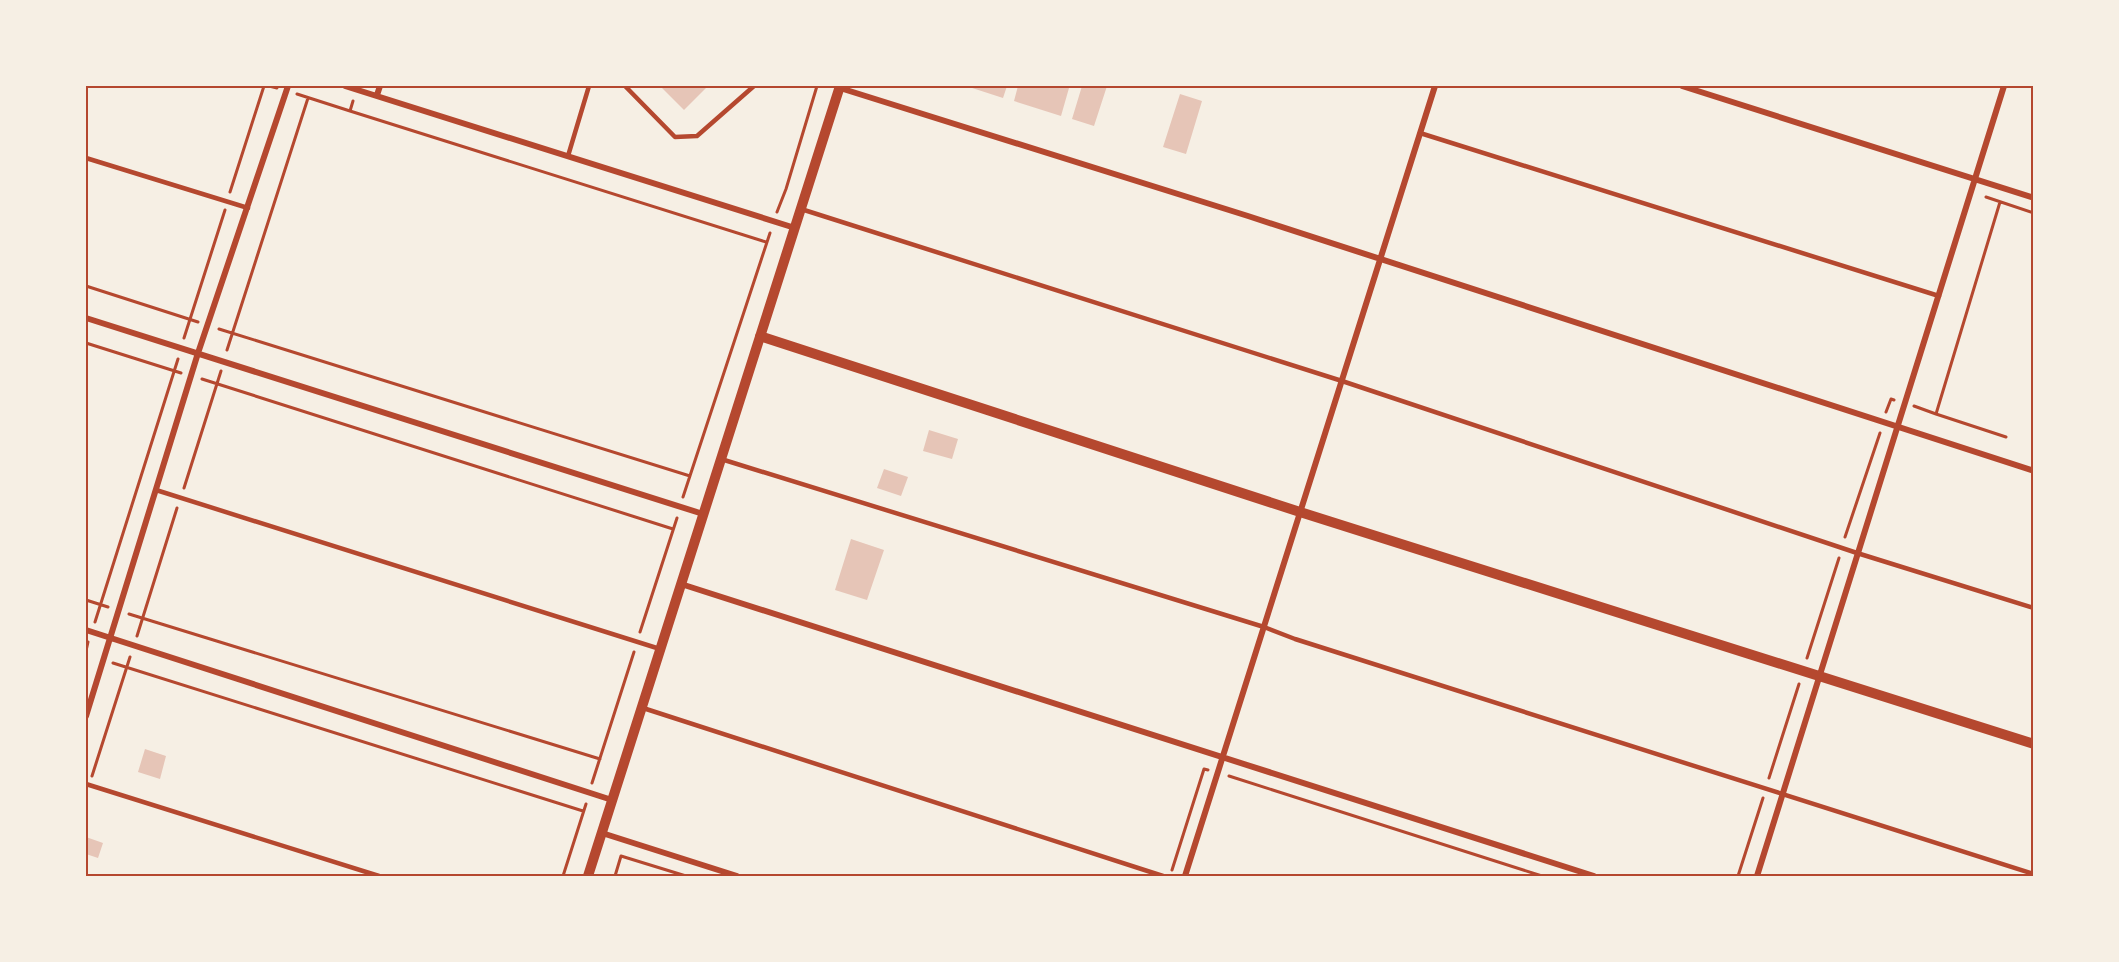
<svg xmlns="http://www.w3.org/2000/svg" width="2119" height="962" font-family="Figtree,sans-serif">
<rect width="100%" height="100%" fill="#f6efe4"/>
<path fill="#e6c5b7" d="M660,86H708L684,110Z
M966,86H1007L1003,98Z
M1018,86H1062L1069,88L1061,116L1014,101Z
M1082,86H1107L1094,126L1072,119Z
M1180,94L1202,101L1186,154L1163,147Z
M929,430L958,439L952,459L923,451Z
M884,469L908,477L901,496L877,488Z
M851,539L884,550L867,600L835,590Z
M145,749L166,756L160,779L138,772Z
M86,837L103,843L98,858L86,854Z"/>
<g fill="none" stroke-linecap="round" stroke-linejoin="round">
<path stroke="#b5482f" stroke-width="3" d="M269,86L277,88
M297,94L350,111
M353,101L350,111L766,242
M230,192L264,86
M1986,197L2034,213
M777,212L786,189L817,86
M86,286L198,322
M219,329L690,476
M184,338L225,210
M86,343L181,373
M227,350L308,98
M202,379L673,529
M1914,406L1936,414L2000,202
M1886,412L1891,399L1894,400
M1936,414L2006,437
M184,488L221,371
M683,497L770,233
M1845,537L1880,433
M86,600L108,607
M129,614L600,759
M95,622L178,359
M640,632L677,518
M137,636L177,508
M86,651L88,642
M1807,658L1839,558
M113,663L583,811
M92,776L130,657
M1229,776L1542,876
M1769,778L1799,684
M592,783L634,652
M1172,870L1204,769L1208,770
M563,876L586,804
M615,876L621,856L686,876
M1738,876L1763,798"/>
<path stroke="#b5482f" stroke-width="4.5" d="M625,86L675,137L697,136L754,86
M1420,133L1939,296
M568,156L589,86
M86,158L248,208
M801,209L1342,381L1857,553L2034,608
M721,459L1264,627L1295,639L2034,874
M156,490L660,649
M643,708L1163,876
M86,784L379,876"/>
<path stroke="#b5482f" stroke-width="6" d="M345,86L795,228
M1682,86L2034,198
M840,88L1248,216L2034,471
M377,95L380,86
M86,318L703,514
M681,584L1594,876
M86,630L612,800
M86,716L198,353L288,86
M602,833L737,876
M1185,876L1435,86
M1757,876L2004,86"/>
<path stroke="#b5482f" stroke-width="10" d="M760,336L1300,512L2034,744
M588,876L840,86"/>
</g>
<rect width="2119" height="962" fill="none" stroke="#f6efe4" stroke-width="174"/>
<rect x="87" y="87" width="1945" height="788" fill="none" stroke="#b5482f" stroke-width="2"/>
</svg>
